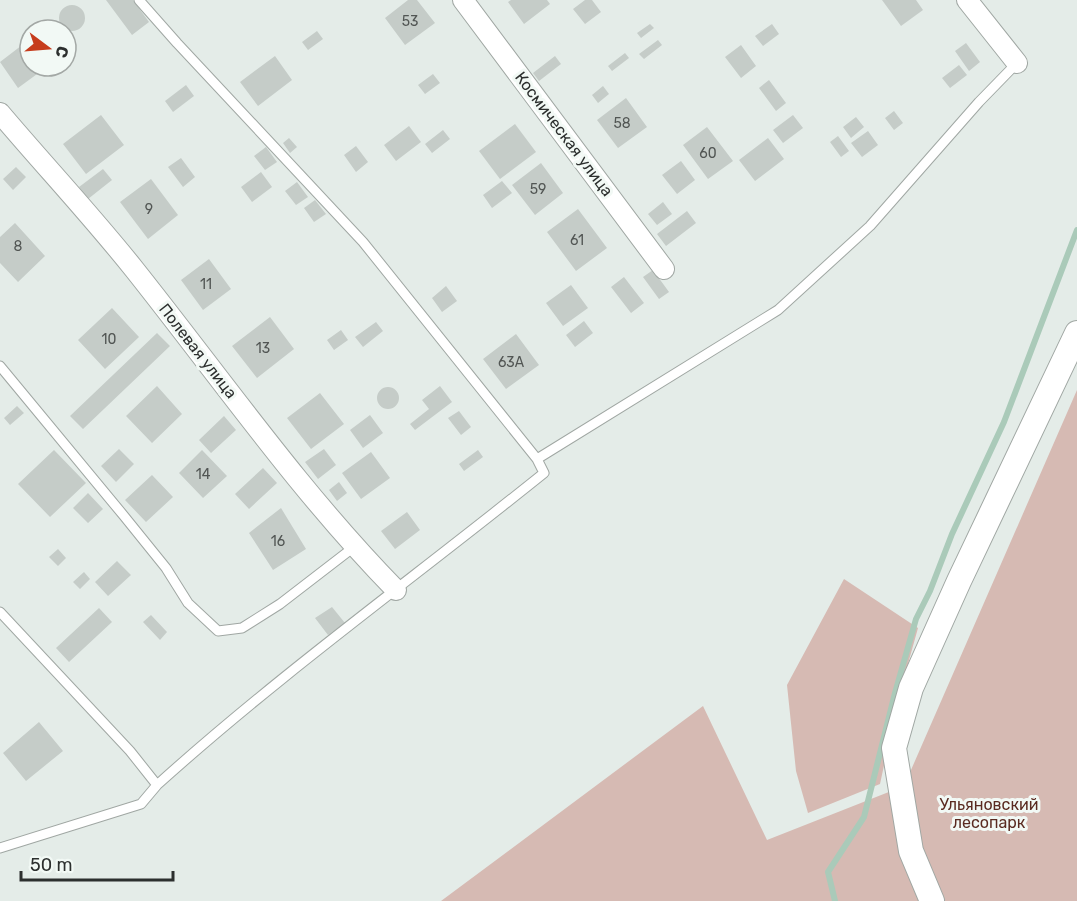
<svg xmlns="http://www.w3.org/2000/svg" width="1077" height="901" font-family="Rubik,sans-serif">
<rect width="100%" height="100%" fill="#e4ece8"/>
<path fill="#d6bab3" d="M1077,390V901H441L703,706L767,840L904,786Z
M844,579L918,628L899,696L880,784L808,813L796,771L787,685Z"/>
<g fill="none" stroke-linecap="round" stroke-linejoin="round">
<path stroke="#aacab9" stroke-width="6" d="M835,901L828,872L864,817L895,693L916,619L930,591L952,534L1004,422L1077,230"/>
</g>
<path fill="#c5ccc8" d="M106,0H133L149,22L132,35Z
M408,0H417L435,23L405,45L385,18Z
M511,0H547L550,4L524,24L508,2Z
M585,0H592L601,12L585,24L573,9Z
M882,0H916L923,10L901,26Z
M59 18a13 13 0 1 1 26 0a13 13 0 1 1-26 0Z
M650,24L654,28L641,38L637,33Z
M772,24L779,34L763,46L755,36Z
M317,31L323,39L308,50L302,42Z
M30,39V66H48L18,88L0,62Z
M658,40L662,45L644,59L639,54Z
M966,43L980,62L969,71L955,51Z
M741,45L756,66L741,78L725,57Z
M625,53L629,58L612,71L608,66Z
M275,56L292,80L258,106L240,82Z
M555,56L561,64L539,81L533,73Z
M959,65L967,75L950,88L942,78Z
M433,74L440,83L425,94L418,85Z
M769,80L786,103L776,111L759,88Z
M186,85L194,96L173,112L165,101Z
M603,86L609,94L598,103L592,95Z
M626,98L647,127L618,148L597,120Z
M894,111L903,123L894,130L885,118Z
M101,115L124,145L86,174L63,144Z
M793,115L803,128L783,143L773,130Z
M856,117L864,127L851,138L843,127Z
M515,124L536,152L500,179L479,151Z
M409,126L421,142L396,161L384,145Z
M707,127L733,161L708,179L683,145Z
M443,130L450,139L432,153L425,144Z
M868,131L878,145L862,157L851,143Z
M838,136L849,151L841,157L830,142Z
M289,138L297,147L290,153L283,143Z
M768,138L784,159L755,181L739,160Z
M356,146L368,162L356,172L344,155Z
M266,147L277,162L265,170L254,156Z
M181,158L195,177L183,187L168,167Z
M681,161L695,180L677,194L662,175Z
M541,163L563,193L535,215L512,185Z
M16,167L26,177L13,190L3,179Z
M103,169L112,180L88,199L79,187Z
M261,172L272,187L252,202L241,187Z
M151,179L178,215L148,239L120,202Z
M502,181L512,193L492,208L483,195Z
M297,182L308,197L296,205L285,191Z
M315,200L326,214L314,222L304,208Z
M663,202L672,214L657,225L648,214Z
M578,209L607,248L576,271L547,232Z
M687,211L696,223L666,246L657,234Z
M15,223L45,256L18,282L0,263V237Z
M209,259L231,289L203,310L181,280Z
M653,270L669,292L659,299L643,277Z
M624,277L644,303L631,313L611,287Z
M571,285L588,308L563,326L546,303Z
M446,286L457,301L442,312L432,298Z
M112,308L139,337L105,369L78,340Z
M270,317L294,349L257,378L232,346Z
M584,321L593,333L575,347L566,335Z
M376,322L383,331L363,347L355,337Z
M341,330L348,340L334,350L327,340Z
M157,333L170,346L83,429L70,416Z
M516,334L539,365L506,389L483,359Z
M157,386L182,414L152,443L126,416Z
M440,386L452,402L415,430L410,424L429,409L422,400Z
M377 398a11 11 0 1 1 22 0a11 11 0 1 1-22 0Z
M320,393L344,424L311,449L287,418Z
M17,406L24,413L10,425L4,418Z
M459,411L471,427L461,435L448,418Z
M370,415L383,433L363,448L350,430Z
M224,416L236,430L211,453L199,440Z
M119,449L134,464L116,482L101,466Z
M324,449L336,465L318,479L305,462Z
M54,450L86,483L50,517L18,484Z
M202,450L227,476L203,498L179,473Z
M478,450L483,457L464,471L459,464Z
M371,452L390,478L361,499L342,473Z
M263,468L277,483L249,509L235,494Z
M152,475L173,497L146,522L125,500Z
M339,482L347,493L337,501L329,490Z
M88,493L103,509L88,523L73,508Z
M281,508L306,549L273,570L249,533Z
M407,512L420,530L395,549L381,531Z
M58,549L66,558L58,566L49,557Z
M117,561L131,575L108,596L95,582Z
M84,572L90,579L80,589L73,582Z
M332,607L345,623L328,635L315,618Z
M99,608L112,622L69,662L56,648Z
M151,615L167,632L160,640L143,622Z
M39,722L63,751L26,781L3,753Z"/>
<g fill="none" stroke-linecap="round" stroke-linejoin="round">
<g stroke="#a0a7a3" stroke-width="11">
<path id="service" d="M0,366L124,516L166,568L188,603L218,631L242,628L280,604L354,547
M537,459L778,310L870,226L979,102L1017,63
M0,612L130,751L157,785C280,674 415,577 544,473L537,459L363,242L177,43L139,0
M0,848L141,804L157,785"/>
</g>
<g stroke="#a0a7a3" stroke-width="22">
<path id="minor" d="M463,0L664,269
M967,0L1017,63
M0,113C44,165 91,215 134,269C220,377 299,491 396,590"/>
</g>
<g stroke="#a0a7a3" stroke-width="26">
<path id="tertiary" d="M932,901L911,851L894,748L911,688L959,581L1077,333"/>
</g>
<use href="#service" stroke="#fff" stroke-width="9"/>
<use href="#minor" stroke="#fff" stroke-width="20"/>
<use href="#tertiary" stroke="#fff" stroke-width="24"/>
</g>
<g text-anchor="middle" dominant-baseline="central" stroke-width="6" stroke-linejoin="round" paint-order="stroke">
<g font-size="14" fill="#525654">
<text x="410" y="21">53</text>
<text x="622" y="123">58</text>
<text x="708" y="153">60</text>
<text x="538" y="189">59</text>
<text x="149" y="209">9</text>
<text x="577" y="240">61</text>
<text x="18" y="246">8</text>
<text x="206" y="284">11</text>
<text x="109" y="339">10</text>
<text x="263" y="348">13</text>
<text x="511" y="362">63А</text>
<text x="203" y="474">14</text>
<text x="278" y="541">16</text>
</g>
<g font-size="16" fill="#2c2f2e" stroke="#f2f9f5">
<text transform="translate(564 134) rotate(53)">Космическая улица</text>
<text transform="translate(198 351) rotate(52)">Полевая улица</text>
</g>
<g font-size="16" fill="#5a2b21" stroke="#f2f9f5">
<text x="989" y="804">Ульяновский<tspan x="989" dy="18">лесопарк</tspan></text>
</g>
</g>
<g transform="translate(48 48) rotate(106)"><circle r="28" fill="#f2f9f5" stroke="#a3a8a5" stroke-width="1.5"/>
<path d="M0-4.5L10 22L0 15L-10 22Z" fill="#c63c1c"/>
<text y="-9" font-size="16" font-weight="bold" text-anchor="middle" fill="#2c2f2e">С</text>
</g>
<path d="M21 871v9h152v-9" fill="none" stroke="#2c2f2e" stroke-width="3"/>
<text x="30" y="871" font-size="18" fill="#2c2f2e" stroke="#f2f9f5" stroke-width="4.5" paint-order="stroke">50 m</text>
</svg>
